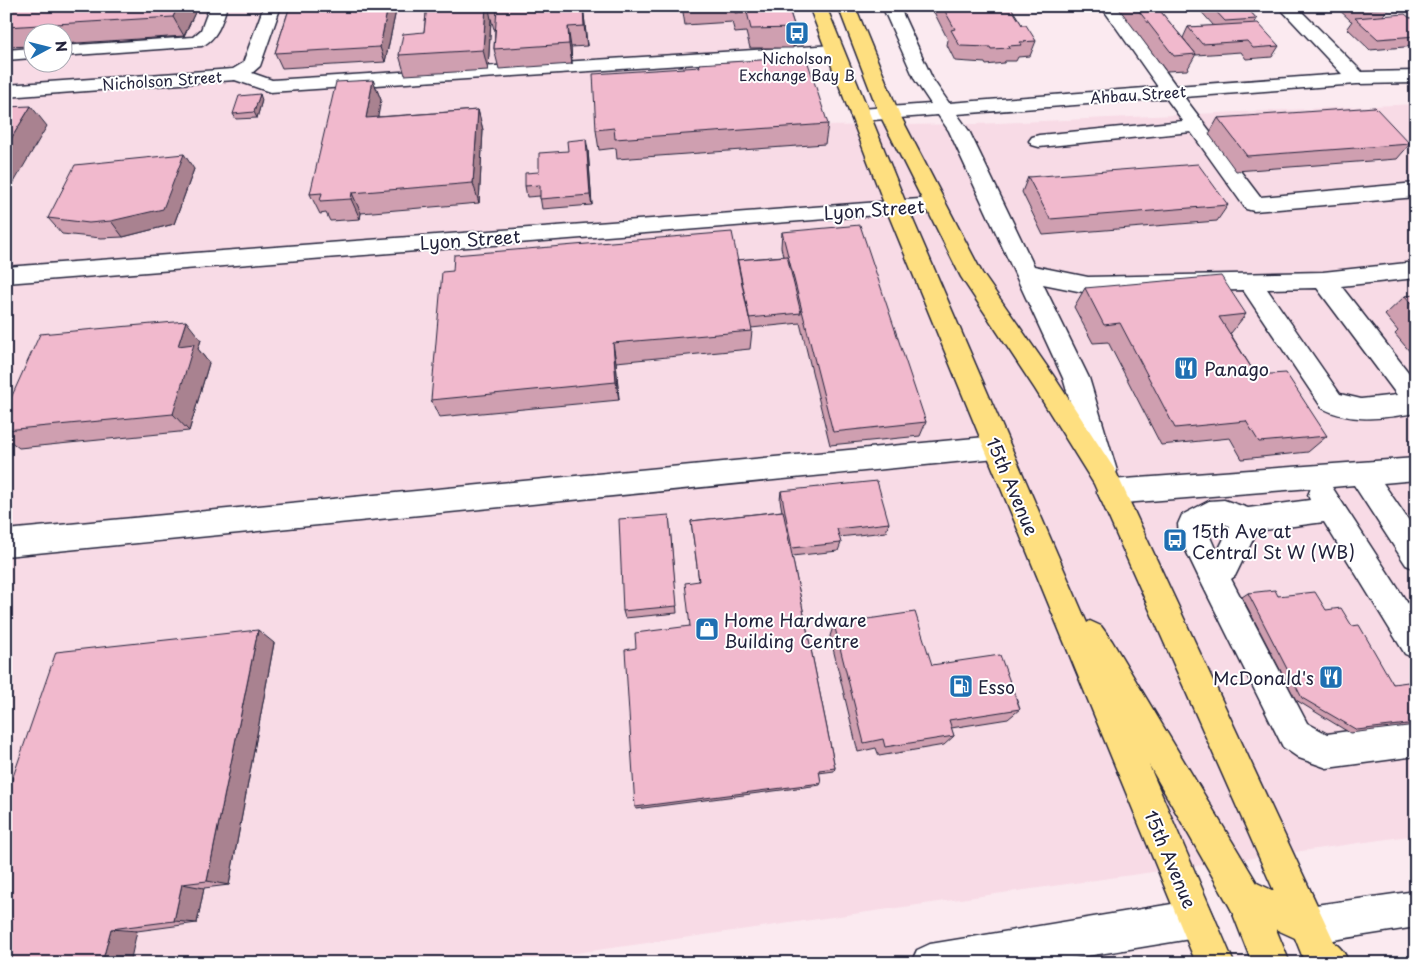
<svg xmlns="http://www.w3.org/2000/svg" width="1422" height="969" font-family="'Playpen Sans',sans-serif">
<rect width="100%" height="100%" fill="#fbeaf0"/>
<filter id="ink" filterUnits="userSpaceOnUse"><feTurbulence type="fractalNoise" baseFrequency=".02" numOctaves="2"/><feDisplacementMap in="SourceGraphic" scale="10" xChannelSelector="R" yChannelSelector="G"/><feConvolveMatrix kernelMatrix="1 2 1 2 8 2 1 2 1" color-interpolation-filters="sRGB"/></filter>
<g filter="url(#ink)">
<path fill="#f8dbe6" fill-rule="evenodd" d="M6,6H777L815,126L976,124L1416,104V835L505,963H6ZM32,32H62V62H32Z"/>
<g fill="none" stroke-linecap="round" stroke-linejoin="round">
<g stroke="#22223b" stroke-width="3">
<path id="minor" d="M210,6H227C222,22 218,38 202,46L62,56V46L193,37L201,30Z
M264,6H281L260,66L252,73L272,80L834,45L840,46L843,50L840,54L834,55L270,92L235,80L6,97V85L233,69L243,63Z
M882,6H899L933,80L949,103L1158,87L1101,6H1118L1176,86L1342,74L1278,6H1296L1362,72L1416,71V83L1357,84L1184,97L1260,197L1416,183V197L1254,211L1246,209L1191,132L1039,147L1032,145L1029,141L1032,137L1039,135L1183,121L1166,98L957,114L969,131L1034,266L1088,277L1323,272L1416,262V278L1341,286L1416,382V413C1382,418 1353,424 1322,408L1243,290L1088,293L1043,284L1089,378L1117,471L1113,479L1103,482L1093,479L1063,378L949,131L938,115L860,121L853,119L850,115L853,111L860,109L931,104L915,80ZM1317,288L1397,395L1361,399L1340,394L1267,289Z
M32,48V58L6,60V50Z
M933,198L941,200L944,205L941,210L6,283V267Z
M996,436L1005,439L1009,447L1005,455L996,458L6,556V530Z
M1416,458V480L1383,483L1416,531V569L1406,565L1354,485L1332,487L1416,616V659L1405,654L1324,522L1257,531L1235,576L1231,579L1307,723L1327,734L1416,722V756L1327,768L1299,758L1283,747L1202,584L1179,536L1178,524L1182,515L1209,501L1224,500L1248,508L1310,500L1308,495L1311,488L1111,504L1101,500L1097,492L1101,484L1111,480ZM1224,524L1230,526L1217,553L1207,530L1214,525Z
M1416,891V927L1308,944L1295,938L1289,925L1295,912L1308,906Z
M1196,900L1209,906L1215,919L1209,932L1196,938L1045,963H911L917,950L930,944Z"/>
</g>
<g stroke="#22223b" stroke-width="3">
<path id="major" d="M809,6H826L907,206L1087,623L1090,621L1101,626L1112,641L1257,883L1274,891L1094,484L1035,389L961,277L879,113L838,6H855L899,113L982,273L1053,375L1115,470L1344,963H1305L1295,938L1231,909L1149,765L1234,963H1196L885,206Z"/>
</g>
<g stroke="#22223b" stroke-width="3">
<path id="highway" d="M1244,878L1257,883L1290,963H1252L1226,896L1231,883Z
M1322,937C1337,943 1343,948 1349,963H1306L1303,956L1309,943Z"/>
</g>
<use href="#minor" fill="#fff" fill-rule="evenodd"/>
<use href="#major" fill="#fedf80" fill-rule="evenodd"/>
<use href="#highway" fill="#fedf80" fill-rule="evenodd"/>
</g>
<path fill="#cf9fb0" stroke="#22223b" d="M6,6H198L184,36L62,44V32H32V46L6,47Z
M290,6H397L385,62L282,68L275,53Z
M427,6H583L585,24L587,46L571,47L572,64L499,69L494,49L495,29H494L491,19L488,70L405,75L399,55L424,32Z
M682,6H788L795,28L793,48H750L746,32L735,33L732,22L685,25Z
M931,6H1010L1022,25L1036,41L1030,56L1018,57L1016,61H1005L1004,63L986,65L985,63L955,61L947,45L948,40Z
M1117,6H1156L1196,54L1187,70L1166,71Z
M1199,6H1245L1257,19L1254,24L1279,46L1272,57L1246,59L1241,52L1196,55L1183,38L1188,27L1214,26L1198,8Z
M1335,6H1386L1388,8L1383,16L1410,18H1416V46L1370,50L1347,28L1352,21H1351Z
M699,64L828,124L825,144L617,159L616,148L599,150L596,130L699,67Z
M373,80L381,100L377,117L478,110L483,130L479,203L361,213L360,219L330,221L326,213L320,214L310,194Z
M262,100L257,118L236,119L233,114Z
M1218,118L1410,144L1397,159L1236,171L1209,134Z
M588,150L592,205L542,209L540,196L527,197L525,186L539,172Z
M194,169L174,224L123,237L101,238L62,234L48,218Z
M1028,177L1228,205L1217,221L1043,235L1022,192Z
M782,232L926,422L920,436L830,445L800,323L751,328L752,331L750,349L616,362L619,400L439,417L431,400L737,260L783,256L781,247Z
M1085,288L1246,314L1231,333H1230L1256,375L1327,436L1308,452L1242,459L1230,438L1161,445L1108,342L1093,343L1074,307Z
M1416,295V359L1395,334L1398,331L1385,315L1405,296Z
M201,340L198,349L209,363L189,431L19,448L6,438V407H7Z
M781,491L889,523L886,532L839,537L841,543L838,551L792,556L835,768L834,771L819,773L821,783L820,785L636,809L635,807L636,648L690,626L699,581L691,521L782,511L780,500Z
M669,515L677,613L625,618L623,611Z
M1248,593L1278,596L1326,610L1352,626L1393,684L1416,695V725L1350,733L1296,700L1242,597Z
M834,624L932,665L1020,709L1008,719L951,728L954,736L944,745L879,756L876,748L858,752L830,636Z
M274,643L229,885L204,888L197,923L137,931L6,963Z"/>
<path fill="#a98290" stroke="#22223b" d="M178,6H198L184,36L173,17Z
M388,6H397L385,62L380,47Z
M486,6H492L489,9L491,19L488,70L483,50Z
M583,6L585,24L587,46L584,26Z
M568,27L571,47L572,64L569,44Z
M373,80L381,100L374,138L366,118Z
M260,94L262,100L257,118L254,112Z
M31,106L47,126L6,196V147Z
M478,110L483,130L479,203L473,183Z
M586,139L588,150L592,205L590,195Z
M184,154L194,169L174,224L123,237L111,221Z
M352,193L361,213L360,219L351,199Z
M186,321L201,340L198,349L209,363L189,431L173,414L178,346Z
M613,343L616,362L619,400L616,382Z
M258,630L274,643L229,885L207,881Z
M182,884L204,888L197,923L174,921Z
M111,929L137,931L130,963H102Z"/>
<path fill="#f1b9cd" stroke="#22223b" d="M6,6H178L173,17L6,27Z
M290,6H388L380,47L275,53Z
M427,6H486L483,50L399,55L403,34L424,32Z
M489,6H583L584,26L568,27L569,44L494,49L497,9H489Z
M733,6H788L795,28L751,29L747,12L735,13Z
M942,6H1010L1022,25H1026L1036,41L1020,42L1022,45L1008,46L1010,48L991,49L990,47L960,46L951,30L955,29Z
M1135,6H1156L1196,54L1174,56Z
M1211,6H1245L1257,19L1225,21Z
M1354,6H1386L1388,8L1358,10Z
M1405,14L1410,18H1416V36L1378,39L1355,18Z
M1258,23L1279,46L1253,48L1247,41L1202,44L1188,27Z
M806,57L828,124L615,139L614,128L596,130L593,74L700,67L699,64Z
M373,80L366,118L478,110L473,183L352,193L351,199L320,201L322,193L310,194L336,82Z
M260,94L254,112L233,114L239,96Z
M31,106L6,147V107Z
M1375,107L1410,144L1247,156L1218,118Z
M586,139L590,195L540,199V185L525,186V173L539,172V153L568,151L567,141Z
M184,154L163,209L111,221L89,223L48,218L75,165Z
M1198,164L1228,205L1050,219L1028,177Z
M860,225L926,422L833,432L782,232Z
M732,232L752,331L613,343L616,382L431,400L442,272L453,271L454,255Z
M787,256L801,313L749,318L737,260Z
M1221,276L1246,314L1219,317L1256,375L1286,373L1327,436L1259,442L1246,421L1175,428L1120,323L1104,325L1085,288Z
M1416,295V309L1405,296Z
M186,321L178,346L194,344L173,414L6,430V409L40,334Z
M877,481L889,523L837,529L841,543L792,548L781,491Z
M783,511L835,768L819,770L821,783L635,807L625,650L636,648L635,633L690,626L685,583L699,581L691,521Z
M669,515L677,606L623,611L619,519Z
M1275,590L1278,596L1315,592L1326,610L1341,608L1352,626L1359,625L1393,684L1408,682L1416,695V723L1357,730L1302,698L1248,593Z
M915,612L932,665L1000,655L1020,709L949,720L954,736L885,747L883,739L864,743L834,624Z
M258,630L207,881L182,884L174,921L111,929L102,963H6V797L56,652Z"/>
</g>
<defs>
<g id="bus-square" transform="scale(1.25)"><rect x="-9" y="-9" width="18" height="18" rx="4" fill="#1f6fb2" stroke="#fff"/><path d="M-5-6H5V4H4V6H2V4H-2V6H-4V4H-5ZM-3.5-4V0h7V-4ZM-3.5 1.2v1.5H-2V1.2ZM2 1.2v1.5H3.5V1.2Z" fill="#fff"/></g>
<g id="restaurant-square" transform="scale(1.25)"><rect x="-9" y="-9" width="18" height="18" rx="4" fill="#1f6fb2" stroke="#fff"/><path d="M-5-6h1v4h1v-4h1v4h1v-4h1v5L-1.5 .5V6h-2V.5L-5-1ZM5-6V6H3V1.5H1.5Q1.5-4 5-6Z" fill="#fff"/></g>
<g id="shop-square" transform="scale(1.25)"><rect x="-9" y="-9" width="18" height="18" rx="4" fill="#1f6fb2" stroke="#fff"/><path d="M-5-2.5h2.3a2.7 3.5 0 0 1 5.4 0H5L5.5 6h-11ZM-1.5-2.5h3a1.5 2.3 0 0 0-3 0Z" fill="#fff"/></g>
<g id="fuel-square" transform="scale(1.25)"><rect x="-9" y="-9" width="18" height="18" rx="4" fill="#1f6fb2" stroke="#fff"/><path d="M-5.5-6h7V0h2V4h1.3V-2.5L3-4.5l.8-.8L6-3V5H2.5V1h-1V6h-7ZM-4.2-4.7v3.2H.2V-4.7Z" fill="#fff"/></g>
</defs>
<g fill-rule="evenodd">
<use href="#bus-square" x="797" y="33"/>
<use href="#restaurant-square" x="1186" y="368"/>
<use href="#bus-square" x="1175" y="540"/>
<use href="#shop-square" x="707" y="629"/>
<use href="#restaurant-square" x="1331" y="677"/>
<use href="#fuel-square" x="961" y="686"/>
</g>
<g text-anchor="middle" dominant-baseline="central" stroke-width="4" stroke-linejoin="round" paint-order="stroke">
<g font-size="15" fill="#22223b" stroke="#fff">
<text x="797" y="57">Nicholson<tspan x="797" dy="17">Exchange Bay B</tspan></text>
</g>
<g font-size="15" fill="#22223b" stroke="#fff">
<text transform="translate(162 80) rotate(-4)">Nicholson Street</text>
<text transform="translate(1138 94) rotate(-4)">Ahbau Street</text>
</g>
<g font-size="18" fill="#22223b" stroke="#fff">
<text transform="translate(874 209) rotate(-4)">Lyon Street</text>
<text transform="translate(470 239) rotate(-4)">Lyon Street</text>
<text transform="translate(1013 486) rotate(67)">15th Avenue</text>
<text transform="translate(1171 859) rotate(67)">15th Avenue</text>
</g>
<g font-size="18" fill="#22223b" stroke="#fff" text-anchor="start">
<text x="1204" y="368">Panago</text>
<text x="1192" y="530">15th Ave at<tspan x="1192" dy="21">Central St W (WB)</tspan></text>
<text x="724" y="619">Home Hardware<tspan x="724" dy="21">Building Centre</tspan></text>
<text x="1314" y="677" text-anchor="end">McDonald's</text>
<text x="978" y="686">Esso</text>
</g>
</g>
<rect width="1422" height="969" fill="none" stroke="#fff" stroke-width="25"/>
<rect x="12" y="12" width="1397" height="944" fill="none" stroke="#22223b" stroke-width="2" filter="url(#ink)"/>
<g transform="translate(48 48) rotate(83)"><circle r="24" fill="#ffffff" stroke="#a7a7b1"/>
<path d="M0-4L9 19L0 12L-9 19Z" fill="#1f6fb2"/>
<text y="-8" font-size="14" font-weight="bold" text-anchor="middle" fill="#22223b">N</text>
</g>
</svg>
